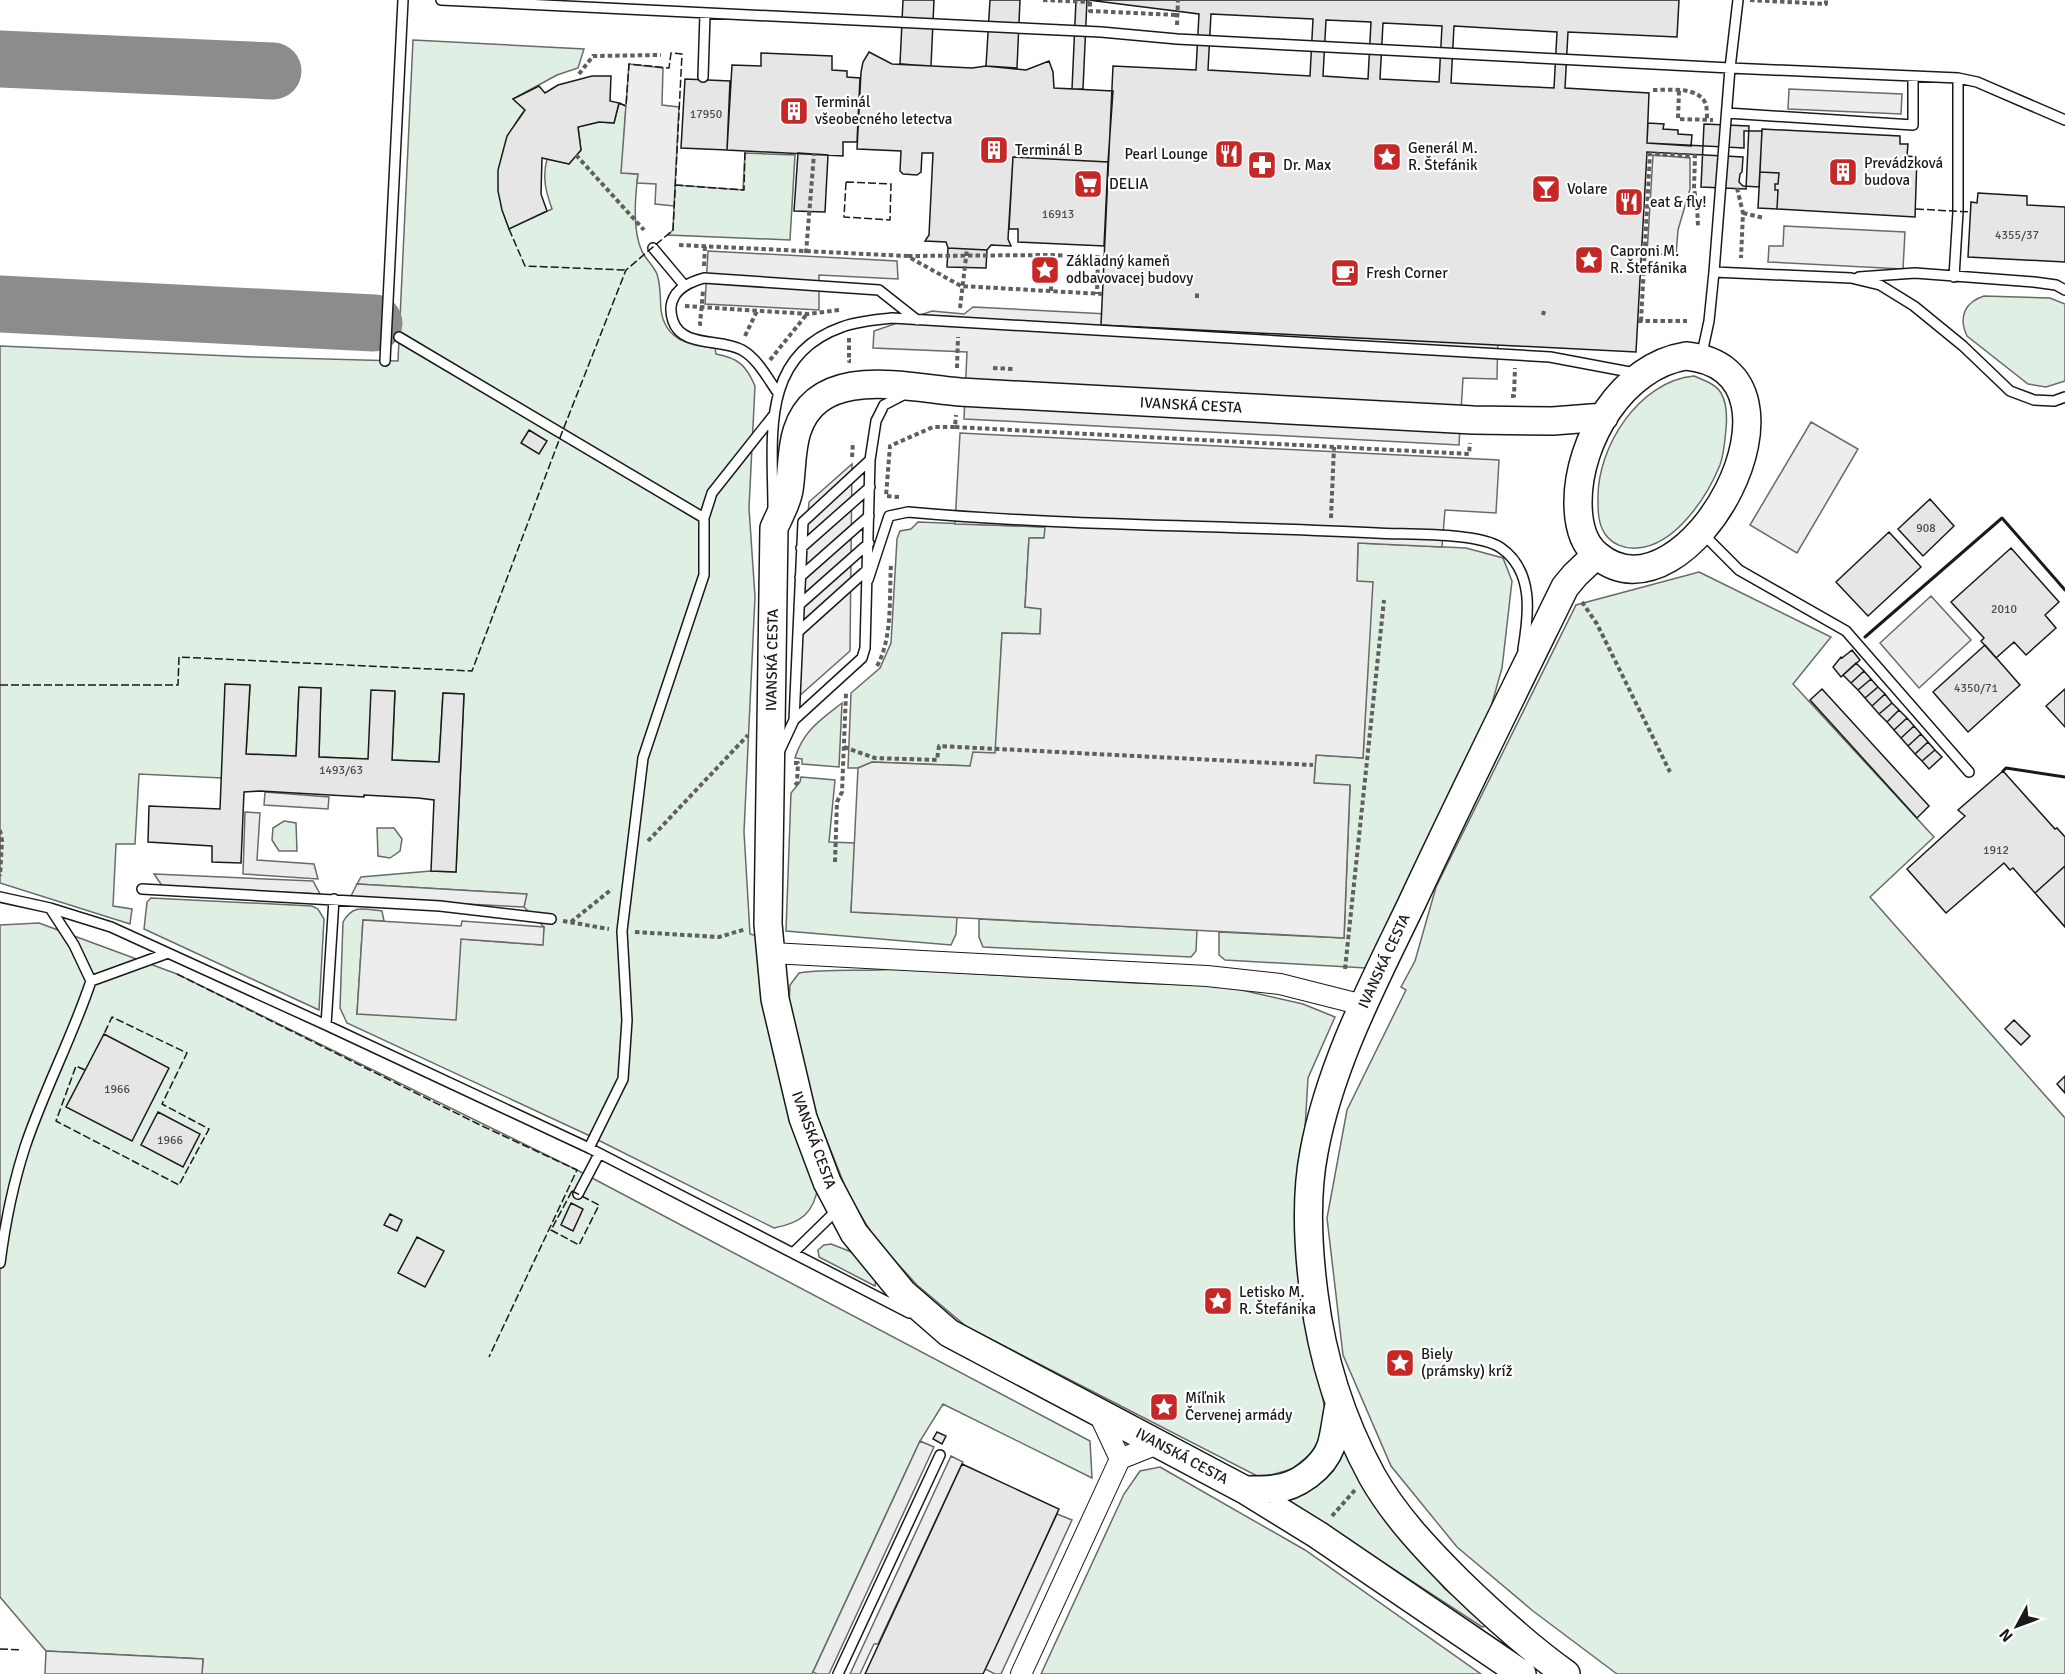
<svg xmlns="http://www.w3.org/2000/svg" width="2065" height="1674" font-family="Signika,sans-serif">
<rect width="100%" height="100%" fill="#fff"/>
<path fill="#e0efe3" stroke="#6a6a6a" stroke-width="1.5" d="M413,40L584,49L578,68L557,75L513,99L525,110C496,146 493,187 509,228L552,209C546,192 542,178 547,159L569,164L581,150L578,127L599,122L614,123L619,103L626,106L622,173L638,174C635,197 632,235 644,255C648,261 654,267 657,274C661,286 660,298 661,310C665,340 690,346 715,348L716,354C738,358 746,365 755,386L749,508L755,597L744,832L750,934L757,936L770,1038L783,1091L818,1186C814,1213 801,1223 774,1228L588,1135L347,1023L340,1008L343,922C353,904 364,909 382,911L384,921L363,920L357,1014L461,939L542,945L544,927L524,907L526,894L357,884L361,877L431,871L456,872L464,694L443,693L439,762L392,760L395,692L368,759L319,757L321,688H299L296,756L246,754L250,685L222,778L139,774L135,844H116L113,906L132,909L130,924L0,883V346L253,357L398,361Z
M745,153L795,155L790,240L668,235L673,230L675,185L743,190Z
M1984,296L2050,298L2065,304V381L2046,387L2028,384L1967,336C1958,317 1965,302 1984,296Z
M1694,376C1703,380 1716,384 1721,393C1727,403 1727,418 1726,429C1725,440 1724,454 1720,465C1707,497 1675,546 1637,548C1624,549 1612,544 1605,534C1598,523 1598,512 1598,499C1597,447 1639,381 1694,376Z
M918,522L1045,527V538H1029L1025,607L1041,608L1040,634L1002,633L996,753L971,766L872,762L858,768H848L851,693L880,668L891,643L897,539L900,531L911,529Z
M1358,543L1466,548L1503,558L1512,581L1502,668L1489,714L1366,968L1225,960L1219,955V932L1344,938L1350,786L1314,783L1316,755L1363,758L1372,582H1357Z
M1699,572L1831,637L1793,684L1934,837L1870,897L2065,1118V1674H1617L1533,1611L1457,1547L1391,1466L1343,1355L1327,1218L1347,1110L1406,990L1401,987L1415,961L1436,887L1576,605Z
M842,703L839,767L802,764V759L795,758C803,731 820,720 842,703Z
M801,777L835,780L829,842L855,843L851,912L957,917L956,934L951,945L786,931L791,793L800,782Z
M284,821L296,823L297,851H279L272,840L273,828Z
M377,828H394L402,839L400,851L390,858L378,856Z
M151,898L312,906L318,909L324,919L319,1010L144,929L147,902Z
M979,919L1197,930L1196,951L1191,957L983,947L979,937Z
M39,923L177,974L577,1170L1090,1441L1092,1478L943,1404L920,1441L812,1674H202L203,1659L46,1651L0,1597V925Z
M895,969L1134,983L1224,986L1303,1004L1335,1017L1308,1078L1297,1265L1325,1410L1323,1444L1292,1469L1261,1478L967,1327L917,1285L875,1239L848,1194L812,1103L789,1004L790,985L799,973C831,968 863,972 895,969Z
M831,1244L854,1253L876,1280L875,1286L819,1257L818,1250L824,1245Z
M1342,1443L1389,1520L1445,1589L1487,1622L1486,1626L1482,1627L1280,1495Z
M1160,1467L1305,1550L1481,1674H1041L1124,1494L1140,1471Z"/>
<path fill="#ededed" stroke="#6a6a6a" stroke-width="1.5" d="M629,64L663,68L662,105L679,107L674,206L655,204L656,184L637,183L638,174L621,173Z
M1789,89L1902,94L1901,114L1788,109Z
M1653,155L1690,158V189L1678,230L1676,255L1647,254Z
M1784,226L1905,232L1903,269L1768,262L1769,246H1783Z
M708,251L897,261L898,279L819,275V310L705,304Z
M973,307L1498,334L1497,379L1463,378L1459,445L964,419L967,352L873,348L874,331L932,311L964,314Z
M1811,422L1858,449L1797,553L1750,525Z
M960,433L1499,460L1496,513L1445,510L1442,547L1358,543L1357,581L1373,582L1363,758L1316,755L1314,783L1350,785L1344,938L851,912L858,768L872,762L970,766L973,752L995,753L1002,633L1040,634L1041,609L1025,607L1029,538H1044L1045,527L955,524Z
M852,464L850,651L798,697L799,617L809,502Z
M1931,596L1971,640L1919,688L1880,643Z
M265,792L329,797L328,809L264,805Z
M245,812L260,813L257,860L314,864L318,879L243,874Z
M154,874L313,881L320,894L163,887Z
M357,884L527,894L524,907L350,898Z
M363,920L461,926L462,921L544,927L543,945L461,939L456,1020L357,1014Z
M920,1441L934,1447L829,1674H817L813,1672Z
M951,1456L963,1462L878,1644H874L860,1674H850Z
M1057,1514L1072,1520L1001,1674H995L985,1669Z
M46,1651L203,1659L202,1674H45Z"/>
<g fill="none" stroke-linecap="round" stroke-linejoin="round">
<path stroke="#8c8c8c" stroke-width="57" d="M0,59L273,71
M0,304L374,323"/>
</g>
<path fill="#e6e6e6" stroke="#1a1a1a" stroke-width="1.5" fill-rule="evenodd" d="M903,0H934L931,66L900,64Z
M990,0H1020L1017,68L986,66Z
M1076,0H1087L1083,89H1072Z
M1088,0H1679L1677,37L1568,32L1565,88L1649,93L1647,143L1744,148V131H1762L1759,187L1743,186L1739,182L1740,174L1742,172L1743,157L1647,152L1636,352L1101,325L1113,66L1196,70L1199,14ZM1211,14L1313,19L1310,76L1208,70ZM1326,20L1371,22L1368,79L1323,76ZM1383,23L1442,26L1439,82L1380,79ZM1454,26L1557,32L1554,88L1451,83Z
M869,52L892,64L972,68L986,66L1026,70L1049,61L1053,72L1054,88L1113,91L1108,162L1013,157L1008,239L1011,246L991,245L987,250L948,248L946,242L925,241L929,235L933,153H922L921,172L917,175L903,174L900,171L901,151L857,149L861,72L863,62Z
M761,53L832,56V70L847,71V77L860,78L857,142H843V156L727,150L732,65L761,66Z
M592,76H611L610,101L619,103L614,123L599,122L578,127L581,150L569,164L542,158L541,194L547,211L509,229L502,210L498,191V170L507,136L525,110L513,99L539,86L545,93L558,85Z
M685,79L730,81L727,150L681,148Z
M1648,123L1664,124L1663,129L1678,130V134L1692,135L1691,146L1647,143Z
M1704,124L1749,126L1746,189L1701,187Z
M1762,129L1900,136V144H1908L1907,156L1917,157L1915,217L1777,209L1778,190H1775V184H1778L1779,173L1760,172Z
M798,153L828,155L825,212L794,211Z
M1013,157L1108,162L1104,246L1018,242V229H1009Z
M1760,172L1779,173L1778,184H1775V190H1778L1777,209L1758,208Z
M1978,193L2027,196V205L2065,207V262L1968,257L1971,202L1977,203Z
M948,248L987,250L986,268L947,267Z
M529,430L547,441L539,454L521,443Z
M1930,499L1954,526L1923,556L1898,529Z
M1889,532L1921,567L1868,616L1836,582Z
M2011,548L2059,602L2045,615L2056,628L2026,655L2014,642L1996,658L1981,641L1984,638L1951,602Z
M1985,645L2020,685L1968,732L1933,692Z
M1852,650L1860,660L1841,677L1833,667L1841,657L1842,658Z
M1856,663L1864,671L1851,683L1843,675Z
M1864,671L1871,679L1858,690L1851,683Z
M1871,679L1878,687L1865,698L1858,690Z
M225,684L250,685L246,754L296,756L299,687L321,688L319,757L368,759L371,690L395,691L392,760L439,762L443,693L464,694L456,872L431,871L434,800L418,798L364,795V797L260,791L244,792L241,863L212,862V846L148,842L149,806L220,809Z
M1878,687L1885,694L1872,706L1865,698Z
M1822,689L1929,806L1917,818L1810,700Z
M2065,689V727L2046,706Z
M1885,694L1892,703L1879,714L1872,706Z
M1892,703L1899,710L1887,722L1879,714Z
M1899,710L1907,718L1894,730L1887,722Z
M1907,718L1914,726L1901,738L1894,730Z
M1914,726L1921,734L1908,746L1901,738Z
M1921,734L1928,742L1915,754L1908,746Z
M1928,742L1935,750L1922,761L1915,754Z
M1935,750L1942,757L1929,769L1922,761Z
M2003,771L2055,829L2057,828L2065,837V866L2035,893L2013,868L2010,870L2004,863L1946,913L1907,869L1965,816L1958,810Z
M2065,866V927L2035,893Z
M2014,1020L2030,1036L2021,1045L2005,1029Z
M104,1034L169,1068L132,1141L66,1107Z
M2065,1076V1093L2057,1084Z
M158,1112L200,1134L183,1167L141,1145Z
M571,1203L583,1209L573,1231L561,1225Z
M390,1214L402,1220L397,1231L384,1225Z
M417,1237L444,1251L425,1287L398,1273Z
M937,1432L946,1436L942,1444L933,1439Z
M962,1464L1059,1509L998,1642L983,1674H865Z"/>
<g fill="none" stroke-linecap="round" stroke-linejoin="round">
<g stroke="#1a1a1a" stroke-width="12">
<path id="lane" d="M441,0L1101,32L1177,39L1730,68L1958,78L1977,82L2065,120
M703,77L705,14
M1727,113L1913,125V76
M653,248L684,285
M1714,272L1730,68L1738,0
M1859,277L1915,273L2034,282L2056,285L2065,290
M1954,277L1958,212V78
M399,337L704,518
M1701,358L1709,321L1714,272L1851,278L1880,285L1914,306L1963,346L2010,391L2034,400L2054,401L2065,397
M385,361L403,0
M778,393C768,379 758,359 742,350C721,338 682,348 673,321C671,315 670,308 672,302C676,288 690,282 704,278L879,290L917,320
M773,509C773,439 759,356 842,327C857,321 875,320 892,318L1550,357L1635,373
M1703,534L1739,570L1846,631L1969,772
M801,548L870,487
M800,577L869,516
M868,580L889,516L908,512C1063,526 1220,525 1376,533C1406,535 1478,532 1501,548C1534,571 1529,614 1523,649
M799,605L869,543
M798,632L868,569
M794,720L803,522L870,460
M780,750L794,720L862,658L865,648L870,460L876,421L884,405L907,393
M142,889L440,906L551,919
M0,897L50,908
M91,981L74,945L50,908L111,927L326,1025L589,1148L909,1313
M326,1025L334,899
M589,1148L623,1079L627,1020L622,931L643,758L704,575V518L712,493L773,416
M578,1194L599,1154
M793,1253L838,1209
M0,1263C5,1224 13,1184 25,1147C44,1090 72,1038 91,981L168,953
M838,1674L940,1455"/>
</g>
<g stroke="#1a1a1a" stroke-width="22">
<path id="street" d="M771,953L1207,976L1280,984L1363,1005
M1098,1412L1120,1459
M1021,1674L1120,1459L1160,1443"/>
</g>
<g stroke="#1a1a1a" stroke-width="30">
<path id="secondary" d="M1686,356C1829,370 1687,632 1597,555C1581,542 1578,521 1578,502C1578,441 1622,366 1686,356Z
M1245,1490C1255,1490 1264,1490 1274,1489C1297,1487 1323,1468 1331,1446C1335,1433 1336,1418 1339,1405
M1522,1674L1318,1535L1245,1490L949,1333L903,1293L854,1233L827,1182L803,1118L775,999L768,924L774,528C779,516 787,503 789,490C792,471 791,449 797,431C819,363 908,388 960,392L1473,420L1553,421L1604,417
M1566,1674C1527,1646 1492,1614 1458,1581C1426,1549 1394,1515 1372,1476C1341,1419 1322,1358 1314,1294C1308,1248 1305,1198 1314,1152C1330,1065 1373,984 1411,905C1461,798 1513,693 1565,587L1575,575L1596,555"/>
</g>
<path stroke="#5f5f5f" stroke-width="4" stroke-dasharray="4.5 3" stroke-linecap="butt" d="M1043,0L1090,2
M1750,0L1826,4V0
M1090,2V11L1177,15
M1177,25L1178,0
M579,74L593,56L661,55
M1653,90C1669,90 1700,86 1706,105C1707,109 1707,115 1707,120
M1679,91L1678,119L1713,120
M576,155L644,230
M1737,188L1743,213L1741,258
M1743,213L1764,218
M679,245L907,256L961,286L1102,294
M806,253L814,154
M908,256L1052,255L1098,257L1097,294
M704,266L705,246
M1051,291L1052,255
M1197,298V293
M685,306L808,314L839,310
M960,308L967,249
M1543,315L1544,311
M1638,321H1687
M1641,321L1650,154L1695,156L1694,189L1697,205L1698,226
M702,324H700L703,291
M745,336L757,311
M849,338V361H851
M770,360L807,314
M957,368L958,337
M993,368L1013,369
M1511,396H1514L1515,368
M955,427L1469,454L1470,443
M852,457L853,442
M899,497L886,496L890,446L933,427H955L956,415
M1331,518L1334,447
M1582,602L1597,624L1670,772
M877,666C893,637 889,597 891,564
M844,747L875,758L937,760L939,746L1313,765
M794,763H798L797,783L794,786
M0,830L2,841L0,876
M648,841L748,735
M835,862L837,802L842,792L846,693
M563,921L609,929
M571,922L612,889
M635,932L719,937L746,929
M1345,969L1384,600
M1332,1516L1355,1490"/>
<use href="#lane" stroke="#fff" stroke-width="9"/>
<use href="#street" stroke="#fff" stroke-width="20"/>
<use href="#secondary" stroke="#fff" stroke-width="27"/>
<path stroke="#1a1a1a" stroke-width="1.5" stroke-dasharray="8 3" stroke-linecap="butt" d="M846,182L891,184L890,220L844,217Z
M675,185L744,190L745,150
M1916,209L1971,212
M509,229L525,266L626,270
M0,685H178L179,657L472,671L561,435L626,270L673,230L682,54L671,53L669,68L629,64L626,106L619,103
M177,974L480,1125L577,1170L489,1357
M85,1070L76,1066L56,1121L179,1185L209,1129L162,1104L187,1053L112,1017L104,1034
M572,1191L599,1205L579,1245L551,1230Z
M0,1649L22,1650"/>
<path stroke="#1a1a1a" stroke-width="3" d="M1865,637L2002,518L2065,590
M2003,771L2006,768L2065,777"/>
</g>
<defs>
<g id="building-square" transform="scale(1.5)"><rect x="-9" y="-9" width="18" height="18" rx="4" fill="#c62828" stroke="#fff"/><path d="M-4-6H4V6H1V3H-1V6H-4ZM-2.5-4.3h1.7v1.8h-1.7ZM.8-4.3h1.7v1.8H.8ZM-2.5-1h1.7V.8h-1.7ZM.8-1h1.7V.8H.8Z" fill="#fff"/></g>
<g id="restaurant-square" transform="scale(1.5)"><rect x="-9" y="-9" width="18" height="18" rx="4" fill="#c62828" stroke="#fff"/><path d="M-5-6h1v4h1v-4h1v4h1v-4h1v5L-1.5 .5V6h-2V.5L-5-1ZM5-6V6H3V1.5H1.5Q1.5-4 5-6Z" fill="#fff"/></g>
<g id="sight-square" transform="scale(1.5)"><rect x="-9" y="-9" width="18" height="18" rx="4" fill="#c62828" stroke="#fff"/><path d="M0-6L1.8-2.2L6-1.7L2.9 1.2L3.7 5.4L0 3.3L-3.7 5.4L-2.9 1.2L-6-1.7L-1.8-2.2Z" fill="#fff"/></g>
<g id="pharmacy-square" transform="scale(1.5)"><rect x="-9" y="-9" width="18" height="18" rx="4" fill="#c62828" stroke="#fff"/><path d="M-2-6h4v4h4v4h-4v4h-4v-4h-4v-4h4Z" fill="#fff"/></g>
<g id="supermarket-square" transform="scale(1.5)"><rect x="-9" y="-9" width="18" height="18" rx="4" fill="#c62828" stroke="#fff"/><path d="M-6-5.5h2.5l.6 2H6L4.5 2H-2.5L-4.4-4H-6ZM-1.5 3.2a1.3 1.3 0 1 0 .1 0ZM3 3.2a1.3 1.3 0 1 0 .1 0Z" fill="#fff"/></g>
<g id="bar-square" transform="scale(1.5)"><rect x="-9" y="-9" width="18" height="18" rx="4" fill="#c62828" stroke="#fff"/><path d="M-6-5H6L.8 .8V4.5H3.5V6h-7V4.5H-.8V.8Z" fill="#fff"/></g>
<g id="cafe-square" transform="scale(1.5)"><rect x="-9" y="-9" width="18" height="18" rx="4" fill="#c62828" stroke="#fff"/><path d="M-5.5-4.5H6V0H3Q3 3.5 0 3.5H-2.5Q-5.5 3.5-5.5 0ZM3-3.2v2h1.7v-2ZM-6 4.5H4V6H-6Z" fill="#fff"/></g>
</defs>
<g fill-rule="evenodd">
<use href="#building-square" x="794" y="111"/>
<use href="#building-square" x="994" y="150"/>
<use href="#restaurant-square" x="1229" y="154"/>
<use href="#sight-square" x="1387" y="157"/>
<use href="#pharmacy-square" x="1262" y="165"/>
<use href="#building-square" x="1843" y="172"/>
<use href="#supermarket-square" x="1088" y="184"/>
<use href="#bar-square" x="1546" y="189"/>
<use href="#restaurant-square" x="1629" y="202"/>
<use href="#sight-square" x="1589" y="260"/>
<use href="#sight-square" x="1045" y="270"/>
<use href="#cafe-square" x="1345" y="273"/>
<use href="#sight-square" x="1218" y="1301"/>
<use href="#sight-square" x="1400" y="1363"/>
<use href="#sight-square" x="1164" y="1407"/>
</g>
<g text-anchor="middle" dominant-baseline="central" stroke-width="4.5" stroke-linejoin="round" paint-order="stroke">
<g font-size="12" fill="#4d4d4d">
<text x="706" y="114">17950</text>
<text x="1058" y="214">16913</text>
<text x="2017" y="235">4355/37</text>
<text x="1926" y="528">908</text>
<text x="2004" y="609">2010</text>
<text x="1976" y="688">4350/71</text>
<text x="341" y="770">1493/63</text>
<text x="1996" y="850">1912</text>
<text x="117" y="1089">1966</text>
<text x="170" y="1140">1966</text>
</g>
<g font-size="15" fill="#1a1a1a" stroke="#fff" text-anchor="start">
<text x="815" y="102">Terminál<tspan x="815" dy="17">všeobecného letectva</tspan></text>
<text x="1408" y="148">Generál M.<tspan x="1408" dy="17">R. Štefánik</tspan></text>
<text x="1015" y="150">Terminál B</text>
<text x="1208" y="154" text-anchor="end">Pearl Lounge</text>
<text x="1864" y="163">Prevádzková<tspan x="1864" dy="17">budova</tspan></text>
<text x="1283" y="165">Dr. Max</text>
<text x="1109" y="184">DELIA</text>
<text x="1567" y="189">Volare</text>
<text x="1650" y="202">eat &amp; fly!</text>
<text x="1610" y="251">Caproni M.<tspan x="1610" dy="17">R. Štefánika</tspan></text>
<text x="1066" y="261">Základný kameň<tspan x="1066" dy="17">odbavovacej budovy</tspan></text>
<text x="1366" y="273">Fresh Corner</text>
<text x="1239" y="1292">Letisko M.<tspan x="1239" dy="17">R. Štefánika</tspan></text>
<text x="1421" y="1354">Biely<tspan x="1421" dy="17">(prámsky) kríž</tspan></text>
<text x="1185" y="1398">Míľnik<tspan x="1185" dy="17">Červenej armády</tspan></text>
</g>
<g font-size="15" fill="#1a1a1a" stroke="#fff">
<text transform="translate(1191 405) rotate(3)">IVANSKÁ CESTA</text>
<text transform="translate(772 660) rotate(-89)">IVANSKÁ CESTA</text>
<text transform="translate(1384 961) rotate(-65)">IVANSKÁ CESTA</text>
<text transform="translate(814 1140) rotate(70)">IVANSKÁ CESTA</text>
<text transform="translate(1182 1456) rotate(28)">IVANSKÁ CESTA</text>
</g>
</g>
<g transform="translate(2017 1626) rotate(229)" stroke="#ffffff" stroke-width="4.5" paint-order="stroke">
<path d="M0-4.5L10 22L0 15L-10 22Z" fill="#1a1a1a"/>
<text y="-9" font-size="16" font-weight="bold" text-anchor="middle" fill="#1a1a1a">N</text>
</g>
</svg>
